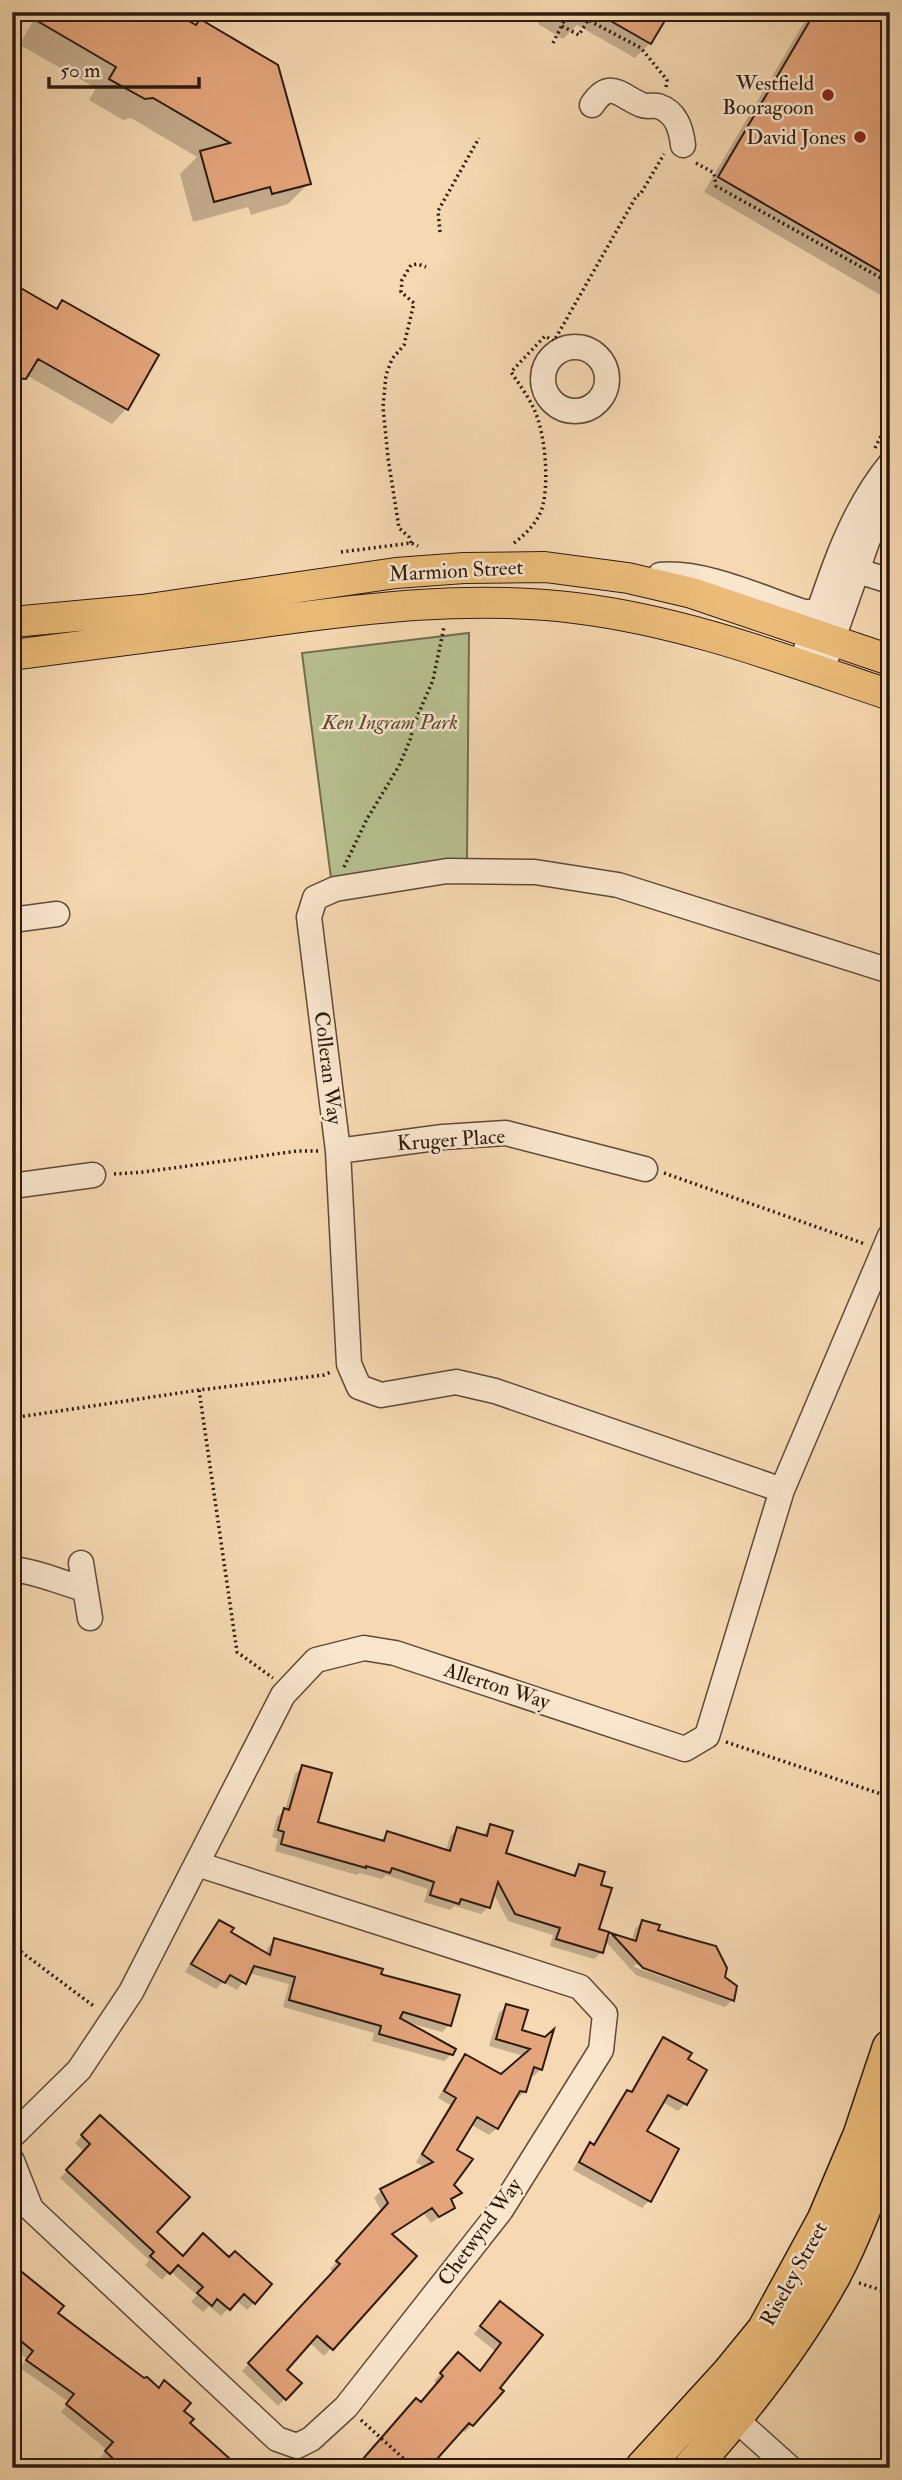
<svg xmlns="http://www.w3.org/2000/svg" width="902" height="2480" font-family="'IM FELL Double Pica',serif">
<rect width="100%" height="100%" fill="#f6d9b2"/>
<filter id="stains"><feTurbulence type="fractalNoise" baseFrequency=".00286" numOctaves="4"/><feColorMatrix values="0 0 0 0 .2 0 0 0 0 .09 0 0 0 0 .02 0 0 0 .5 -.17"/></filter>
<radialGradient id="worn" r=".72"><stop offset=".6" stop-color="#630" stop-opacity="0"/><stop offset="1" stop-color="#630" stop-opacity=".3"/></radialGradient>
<path fill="#b7c090" stroke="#726d50" stroke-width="2" d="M469,633L467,859L331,878L302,653Z"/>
<path fill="#0003" fill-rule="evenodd" d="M12,12H22L21,42L38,12L309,183L288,204L251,215L248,207L193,222L180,174L197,157L131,118L123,120L89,100L96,88L20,45V56L12,64Z
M544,12H668L650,43L635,58L577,25L563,39L538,24Z
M810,12H890V289L882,296L704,192Z
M12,285L54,310L62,302L126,409L112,424L26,375L12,390Z
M303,1767L316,1823L380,1841L388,1833L446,1851L450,1836L458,1829L482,1836L490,1826L504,1855L571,1876L580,1866L599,1886L597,1930L605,1941L611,1935L632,1941L635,1929L642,1922L723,1977L732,2000L725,2007L636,1975L605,1941L602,1952L594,1959L550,1946L553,1935L508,1921L493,1892L488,1907L481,1914L455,1906L450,1910L424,1902L428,1889L386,1875L382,1879L359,1873L357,1875L275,1851L278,1839L272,1837L277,1817L285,1810L295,1774ZM635,1964L730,1997V2001L634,1967Z
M219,1922L229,1933L266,1955L268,1947L275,1940L379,1975L449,2025L442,2032L406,2022L452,2054L444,2061L372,2041L374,2033L283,2007L289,1984L249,1973L237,1990L223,1982L216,1989L185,1972L212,1929Z
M507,2006L520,2031L545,2039L541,2069L534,2076L530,2075L524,2092L517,2099L514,2098L497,2128L489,2135L470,2124L454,2150L452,2185L460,2193L450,2201L453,2207L431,2223L424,2214L391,2235L415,2257L324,2356L309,2342L285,2370L300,2383L278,2406L242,2371L334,2273L330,2269L382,2212L374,2198L381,2191L425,2168L416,2162L450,2105L438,2098L458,2063L465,2056L501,2076L524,2056L489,2046L499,2013Z
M664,2039L686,2060L705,2071L685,2104L678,2111L662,2102L645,2132L649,2201L642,2208L573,2170L583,2152L590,2144L592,2146L620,2099L627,2092L630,2093L656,2047Z
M100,2117L155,2233L183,2258L203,2236L254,2303L247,2310L236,2300L221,2316L209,2306L203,2312L191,2302L197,2295L170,2271L162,2280L145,2265L149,2260L60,2178L84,2152L75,2143Z
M12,2277L56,2314L158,2389L164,2382L187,2423L237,2468H108L99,2459L107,2450L61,2412L69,2402L20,2368L27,2359L12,2347Z
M493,2310L540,2335L472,2425L465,2432L461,2429L427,2468H355L409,2407L420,2404L437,2384L434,2381L451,2362L479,2372L495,2351L474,2334Z"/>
<path fill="#e5a57c" stroke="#2d1a0f" stroke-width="2" d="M22,12H173L196,25L200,19L278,65L311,184L272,194L270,187L214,202L200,151L230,143L153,98L145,99L109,79L116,67Z
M595,12H670L651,44Z
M815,12H890V277L718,177Z
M12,283L57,309L62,300L159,355L128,410L38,359L26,379L15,378L12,372Z
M302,1765L332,1773L318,1822L384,1841L387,1831L450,1851L457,1827L487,1836L490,1824L513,1831L506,1853L575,1876L579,1864L605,1872L601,1885L612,1888L599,1929L609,1932L603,1953L556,1939L560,1928L515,1914L498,1882L490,1908L461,1899L459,1904L430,1895L434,1882L392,1868L390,1873L366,1866V1868L281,1844L284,1832L278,1830L284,1808L289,1810Z
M219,1920L234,1928L231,1932L270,1955L274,1938L383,1969L381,1974L384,1975L460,1995L451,2026L403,2012L400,2018L456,2049L453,2055L379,2034L381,2026L289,2000L295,1977L254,1966L246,1984L230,1975L225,1983L191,1964Z
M642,1920L660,1925L658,1930L716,1946L727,1968L725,1977L737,1986L734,2001L643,1968L611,1933L636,1941Z
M506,2004L528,2010L522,2030L545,2037L554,2029L542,2070L534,2067L526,2092L520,2091L498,2129L477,2117L457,2150L473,2159L454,2185L462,2193L451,2199L455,2208L439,2217L432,2208L392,2234L417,2256L333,2350L317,2336L287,2370L302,2383L286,2400L248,2363L340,2264L336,2261L388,2203L380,2189L433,2162L422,2154L456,2098L444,2091L465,2054L501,2074L530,2049L496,2039Z
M663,2037L692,2053L688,2059L707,2070L687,2105L668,2095L647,2131L679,2149L651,2202L579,2162L590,2142L594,2145L627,2090L632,2092Z
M100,2115L190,2197L157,2232L183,2256L203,2233L229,2257L235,2251L272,2284L255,2304L244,2294L230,2310L217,2299L212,2306L197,2293L203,2287L178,2265L170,2274L150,2256L154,2252L66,2170L90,2144L81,2135Z
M12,2264L64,2306L58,2313L144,2378L147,2377L159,2388L164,2380L191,2403L184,2411L194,2419L190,2423L240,2468H123L105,2451L113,2442L66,2404L74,2394L26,2360L33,2351L12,2334Z
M500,2301L543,2335L500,2388L504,2391L473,2426L469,2423L429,2468H355L416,2398L421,2402L443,2376L440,2373L458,2352L480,2371L501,2343L480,2326Z"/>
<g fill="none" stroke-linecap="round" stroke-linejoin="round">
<g stroke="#5f4a38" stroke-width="27">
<path id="minor" d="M592,105C610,78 620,96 642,105C647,107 653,105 658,106C676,112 681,128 683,145
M543 379a32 32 0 1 1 64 0a32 32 0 1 1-64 0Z
M858,571L890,581
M660,575C705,571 761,598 804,612H819
M801,664C825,596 844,520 890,464
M822,670L867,542L883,506L890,497
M12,920L57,914
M338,1151L443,1137L506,1133L645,1169
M12,1186L93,1175
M782,1490L495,1391L456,1382L381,1395L359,1387L349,1364L338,1151L309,917L315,898L335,889L447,871L535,872L618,885L890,971
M81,1563L90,1618
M12,1569C40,1572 58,1582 85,1589
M12,2136L79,2070L131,1992L283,1695L316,1660L364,1648L395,1653L685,1749L707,1736L782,1490L890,1236
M12,2161L31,2209L277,2439L297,2446L311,2439L346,2407L501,2210L601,2050L605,2014L580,1987L197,1864
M723,2408L790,2468"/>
</g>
<g stroke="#2d1a0f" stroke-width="32">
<path id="major" d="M12,622L142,610L396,573L464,568L545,567L628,578L692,593L890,660
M12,655C96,644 180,633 264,622C367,608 470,595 575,608C684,621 786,660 890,695"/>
</g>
<g stroke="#2d1a0f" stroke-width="38">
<path id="highway" d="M643,2468L729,2374L765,2330L825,2220L861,2135L890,2048
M691,2468C745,2408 794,2346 833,2275C855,2234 874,2180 890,2136"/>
</g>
<path stroke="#2d1a0f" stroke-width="3.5" stroke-dasharray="2 3.5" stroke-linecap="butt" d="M562,26L579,35L588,20L641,48L667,80L666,87
M553,43L566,17
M696,163L714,173L716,186L890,283
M440,232L438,211L479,138
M875,448L890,418
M411,543L409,537L399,528L388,458L383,407L386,375L392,359L404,345L414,303L401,292L402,280L411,265L418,264L426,267
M514,543C527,533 539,521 543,505C549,478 545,433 534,409C528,396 519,384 511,372L545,336L554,341L637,195H640L664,154
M341,552L411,543L418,546
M344,867L367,819L399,766L410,740L414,724L433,680L444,627
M664,1173L865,1244
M114,1174L144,1172L297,1151H318
M199,1390L237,1652L273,1678
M12,1418L199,1390L324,1375L331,1372
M726,1742L890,1797
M12,1945L95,2007
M859,2283L890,2293
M361,2420L414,2468"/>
<use href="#minor" stroke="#f9e6cd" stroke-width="24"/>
<use href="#major" stroke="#ebbc79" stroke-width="30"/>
<use href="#highway" stroke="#ebbc79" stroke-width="35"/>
</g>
<g fill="#8f2418" stroke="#f9e6cd" stroke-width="2.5">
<circle cx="828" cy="95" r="7"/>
<circle cx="860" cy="137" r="7"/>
</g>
<g text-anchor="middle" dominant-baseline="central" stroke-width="5" stroke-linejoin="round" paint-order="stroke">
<g font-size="21" fill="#2d1a0f" stroke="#f9e6cd" text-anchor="end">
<text x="814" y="83">Westfield<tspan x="814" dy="24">Booragoon</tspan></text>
<text x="846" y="137">David Jones</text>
</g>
<g font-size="21" fill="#2d1a0f" stroke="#f9e6cd">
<text transform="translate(456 571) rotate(-3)">Marmion Street</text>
<text transform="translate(328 1068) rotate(83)">Colleran Way</text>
<text transform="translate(451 1140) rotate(-4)">Kruger Place</text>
<text transform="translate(497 1686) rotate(18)">Allerton Way</text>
<text transform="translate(480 2232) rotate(-54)">Chetwynd Way</text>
<text transform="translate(794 2274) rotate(-61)">Riseley Street</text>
</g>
<g font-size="21" font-style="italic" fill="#564c36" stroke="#f9e6cd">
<text x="390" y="722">Ken Ingram Park</text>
</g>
</g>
<rect width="902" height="2480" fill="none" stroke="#f6d9b2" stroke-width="42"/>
<rect x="14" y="14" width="874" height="2452" fill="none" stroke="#2d1a0f" stroke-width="3.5"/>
<rect x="21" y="21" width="860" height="2438" fill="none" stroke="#2d1a0f" stroke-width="2"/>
<path d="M49 77v10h150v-10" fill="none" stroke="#2d1a0f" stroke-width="3.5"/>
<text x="60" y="77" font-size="21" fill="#2d1a0f" stroke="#f9e6cd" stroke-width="5" paint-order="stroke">50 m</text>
<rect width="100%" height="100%" filter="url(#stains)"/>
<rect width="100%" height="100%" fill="url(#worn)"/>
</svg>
